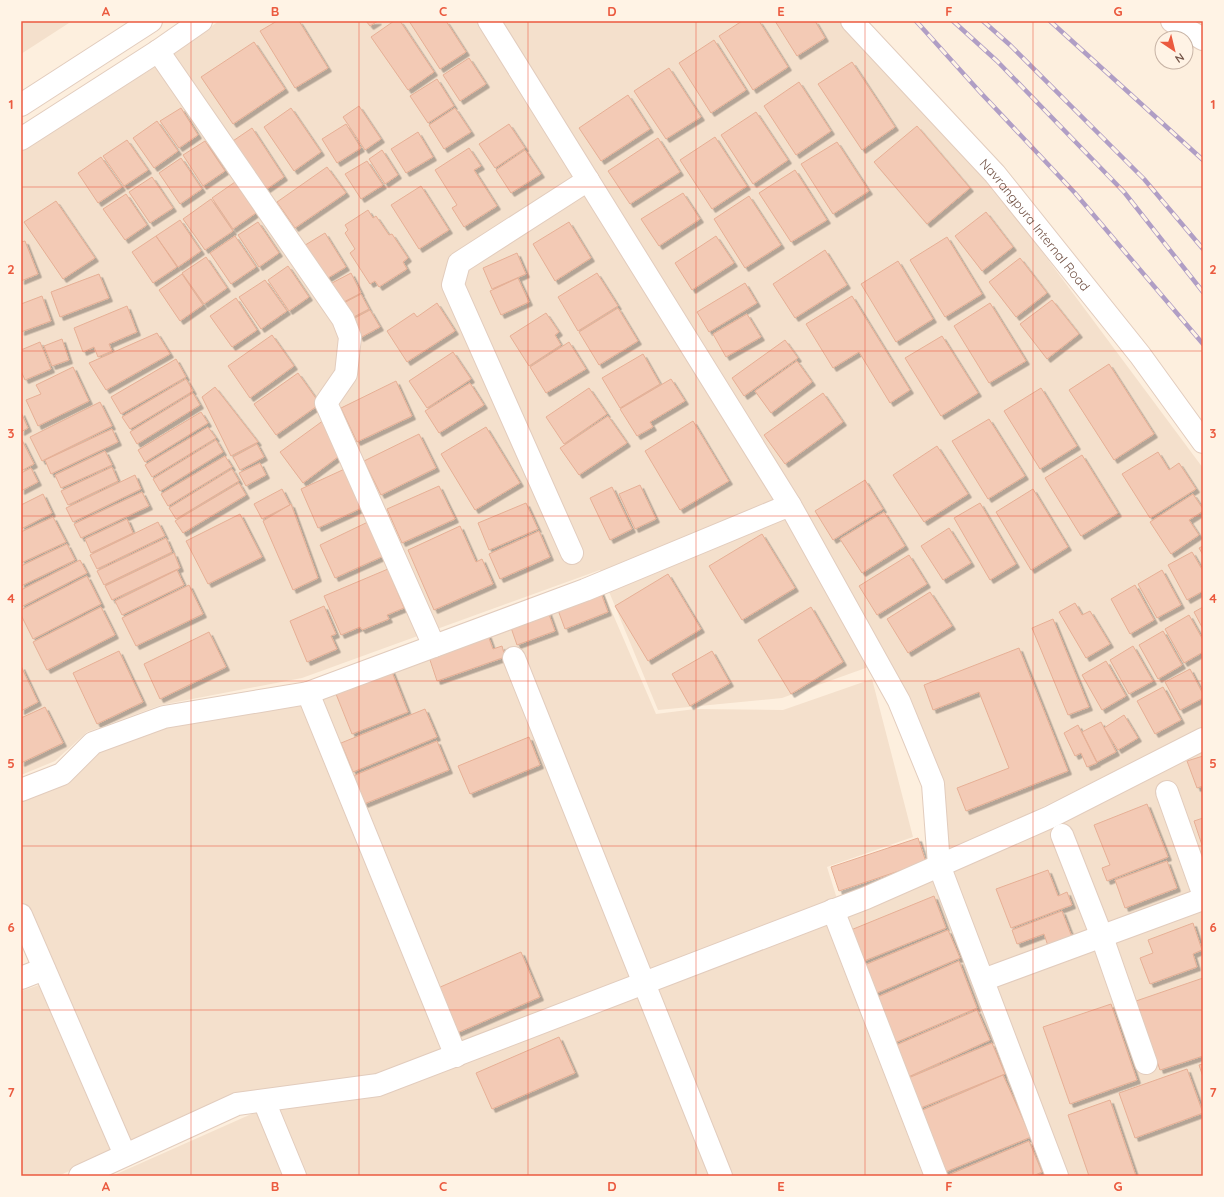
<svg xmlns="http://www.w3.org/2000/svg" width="1224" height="1197" font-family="Quicksand,sans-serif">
<defs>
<filter id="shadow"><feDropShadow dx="3.5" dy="3.5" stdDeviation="0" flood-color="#0004"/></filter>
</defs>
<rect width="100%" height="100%" fill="#fdefde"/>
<path fill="#f4e0cc" d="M21,21H72L21,54Z
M219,21H843L988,179L1203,468V728L945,855L888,660L782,698L658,710L600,570L302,678L161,705L87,732L55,761L21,775V147L147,72Z
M599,582L656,714L695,709L783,710L872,679L913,837L827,867L839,905L376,1081L234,1101L127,1148L21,903V782L58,768L89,737L306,689Z
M1203,746V1176H939L838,912Z
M831,914L934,1176H299L270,1105L381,1089Z
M42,984L113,1152L58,1176H21V991Z
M258,1111L285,1176H112Z"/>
<path fill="#f3cab5" stroke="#e6af95" filter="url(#shadow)" d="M277,21H299L328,68L295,88L260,31Z
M366,21H378L370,26Z
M394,21H400L434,72L408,90L371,37Z
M409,21H446L466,52L440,69Z
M742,21H759L788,67L753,90L719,36Z
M775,21H815L825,38L797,56Z
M714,40L746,90L711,113L679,63Z
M254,42L285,89L233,124L201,77Z
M469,58L486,84L460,101L443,75Z
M852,62L895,127L862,150L818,84Z
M669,68L701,117L666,139L634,91Z
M437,79L454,106L428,123L410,96Z
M799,82L831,131L796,155L764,106Z
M628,95L650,129L601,161L579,128Z
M359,106L381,139L365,150L343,117Z
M181,108L198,135L179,148L160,121Z
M291,108L321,152L294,171L264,127Z
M455,108L471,132L444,149L429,125Z
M756,112L788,160L753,184L721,135Z
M157,121L178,151L154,168L133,138Z
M346,124L361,148L337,163L322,139Z
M509,124L525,148L495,168L479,144Z
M917,126L970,188L927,224L874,162Z
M252,128L284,177L261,193L227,145Z
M418,132L433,157L406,173L391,149Z
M715,137L747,186L712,209L680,160Z
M658,138L680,172L630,204L608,171Z
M127,140L148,170L124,186L103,156Z
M205,141L225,171L203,186L183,155Z
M837,142L869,191L833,214L801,164Z
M469,148L481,166L474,170L497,206L464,227L452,208L457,205L435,170Z
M382,150L398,175L385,184L369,159Z
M525,150L541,174L511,193L496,170Z
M101,157L122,187L98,203L78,173Z
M181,158L202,189L180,204L159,173Z
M367,161L383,185L361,199L345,174Z
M327,167L346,193L295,228L277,202Z
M795,170L827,220L791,242L759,193Z
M152,177L173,208L150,223L129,192Z
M235,182L256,213L233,229L212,198Z
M421,186L449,230L419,249L391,205Z
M683,193L700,219L659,246L641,219Z
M126,194L147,225L125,240L103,209Z
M749,196L781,245L745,268L714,219Z
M211,199L233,231L205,250L183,219Z
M56,201L95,258L63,279L24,222Z
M368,210L373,218L376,216L389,235L392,234L408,258L403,262L407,269L379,287L375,281L370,284L350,253L355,249L345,233L348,230L345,225Z
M986,212L1013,247L982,271L955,236Z
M180,220L201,251L178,267L156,236Z
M258,222L279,253L259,267L238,235Z
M569,222L591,258L555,281L533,244Z
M325,233L346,267L323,281L302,247Z
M156,236L177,267L153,283L132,252Z
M235,236L256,267L231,284L210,253Z
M716,236L734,263L692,290L675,263Z
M947,237L982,294L945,317L910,260Z
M25,241L38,274L21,281V242Z
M825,250L847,285L795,318L773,284Z
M517,253L526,274L492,289L483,268Z
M206,257L227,288L204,304L182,273Z
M1020,258L1047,293L1016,317L989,282Z
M898,261L933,319L896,342L861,284Z
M288,266L309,297L289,311L268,280Z
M351,273L361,293L340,304L330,284Z
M597,273L618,306L578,331L558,297Z
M99,274L109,298L60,317L51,292Z
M182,274L203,305L180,321L159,290Z
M518,278L529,302L501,315L490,291Z
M265,280L287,311L261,329L239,297Z
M745,283L757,303L709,332L697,312Z
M361,294L369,309L348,320L340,305Z
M42,296L51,321L21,332V304Z
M852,296L910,390L890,403L859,352L833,368L806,324Z
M236,298L257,330L232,347L210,316Z
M1052,300L1079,334L1047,359L1020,324Z
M437,303L455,331L407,362L387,331L414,313L417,317Z
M990,303L1026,361L989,383L954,326Z
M127,306L137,332L109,344L112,351L98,357L94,347L83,352L74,328Z
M618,308L638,341L599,365L579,332Z
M370,310L380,327L360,338L351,320Z
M546,313L559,332L555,335L561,345L529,366L510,336Z
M747,314L761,337L726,357L713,334Z
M157,333L170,354L106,390L89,363Z
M272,335L294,366L250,398L228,366Z
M942,336L978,393L941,416L905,358Z
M62,339L69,360L52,366L44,346Z
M785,340L798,358L744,396L732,378Z
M40,342L51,369L25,380L21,371V350Z
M569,342L586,369L546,393L530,367Z
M453,352L471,379L427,408L409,381Z
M643,354L660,384L620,408L602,378Z
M176,359L186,377L121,414L111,397Z
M797,361L812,382L771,413L755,391Z
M1109,364L1154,434L1114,460L1069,390Z
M73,367L89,401L38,426L26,400L41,394L36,385Z
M298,373L320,404L276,435L254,404Z
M186,379L193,391L130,429L122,417Z
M671,379L685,401L650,422L653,427L637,436L620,409Z
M396,381L412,416L357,442L341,408Z
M470,383L484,405L439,433L425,411Z
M215,387L258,442L231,456L202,397Z
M589,388L607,414L564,444L546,417Z
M1041,388L1077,446L1040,469L1004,411Z
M193,393L200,405L137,444L130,432Z
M823,393L843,422L785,464L764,435Z
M100,402L112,426L42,461L30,437Z
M21,412L28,428L21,432Z
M201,412L208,423L145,462L138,450Z
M608,416L627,443L579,475L560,448Z
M989,419L1025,476L988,499L952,441Z
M324,420L346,451L303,483L280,452Z
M693,421L729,481L680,510L645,451Z
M208,427L216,438L152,477L145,465Z
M486,427L520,483L475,510L441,454Z
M112,429L118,442L51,474L45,460Z
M419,434L436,468L381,495L364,461Z
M21,440H22L34,464L21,471Z
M216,440L223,452L160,491L153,479Z
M257,444L264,457L240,470L233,457Z
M937,446L968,494L924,522L893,475Z
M105,451L112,465L61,488L55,475Z
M1158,452L1169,470L1179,463L1196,489L1150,518L1122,474Z
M1082,455L1118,513L1081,536L1045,478Z
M225,456L232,467L168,506L161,494Z
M260,463L266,475L246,486L239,473Z
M112,467L118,481L68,505L61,491Z
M349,467L366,506L318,528L301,489Z
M31,468L38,482L21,491V473Z
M232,469L239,481L176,519L169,508Z
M135,475L141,489L73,522L66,508Z
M865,480L883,509L833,540L815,511Z
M239,483L246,495L183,533L175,521Z
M640,485L656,519L635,529L619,494Z
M439,486L455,519L402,543L387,509Z
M612,487L632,529L610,540L590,498Z
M282,489L290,505L262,519L254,504Z
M1033,489L1068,547L1031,570L996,512Z
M142,492L149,506L81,538L74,524Z
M43,494L52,513L21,529V505Z
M1193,494L1203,509V511L1189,520L1199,535L1171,554L1150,522Z
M526,503L538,529L489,550L478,523Z
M980,503L1016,564L990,580L954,518Z
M291,504L318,578L293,590L263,521Z
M884,512L905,546L862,573L840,539Z
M240,514L262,557L208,584L186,541Z
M53,517L66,542L21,563V532Z
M127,519L133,533L91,553L85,539Z
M372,520L388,554L335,578L320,545Z
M158,522L165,536L97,569L90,555Z
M460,526L476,562L482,559L493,584L434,610L408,550Z
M949,528L971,563L943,580L921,546Z
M539,531L550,557L500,579L489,554Z
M762,534L795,588L742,620L709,566Z
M166,538L172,552L104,585L97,571Z
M67,544L75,560L21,586V566Z
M1203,546V555L1199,548Z
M1192,552L1203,571V591L1187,600L1168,565Z
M174,553L180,568L112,600L105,586Z
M909,555L927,584L877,615L859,586Z
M80,560L87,573L21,607V590Z
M388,569L404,608L387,615L389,619L362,630L360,627L341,635L324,596Z
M177,570L184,585L122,615L115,601Z
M1162,570L1181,605L1157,618L1138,584Z
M668,574L701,629L648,661L615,606Z
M87,576L101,604L33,639L21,615V610Z
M189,585L203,614L136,646L122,618Z
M598,585L608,612L565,629L555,602Z
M1135,585L1154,620L1130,634L1111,599Z
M930,592L952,626L908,653L887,619Z
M1075,603L1082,615L1090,611L1110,644L1086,658L1059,612Z
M324,606L336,634L331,636L337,649L307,662L290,621Z
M546,606L555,631L517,645L508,619Z
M101,607L115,635L47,670L33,642Z
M811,607L843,662L791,694L758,640Z
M1203,607V629L1194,612Z
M1189,615L1203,640V652L1184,663L1165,629Z
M1053,619L1089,707L1068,715L1032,628Z
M486,630L493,649L502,646L505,657L437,681L427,651Z
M1163,631L1182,665L1158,679L1139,645Z
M209,632L226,667L160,699L144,664Z
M1133,646L1153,681L1129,694L1110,660Z
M1019,648L1068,771L966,811L957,788L1009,768L979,692L933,710L924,685Z
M119,651L143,702L97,724L73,673Z
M712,651L730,683L690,706L672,674Z
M1106,661L1126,696L1102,710L1082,675Z
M21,666L38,702L21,711Z
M390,667L408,712L352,734L334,689Z
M1190,669L1203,694V698L1180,710L1165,682Z
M1163,687L1181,720L1155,734L1137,701Z
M45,707L63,743L21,763V718Z
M425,709L437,737L353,772L341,743Z
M1124,715L1138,738L1118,750L1104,728Z
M1101,722L1116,752L1097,762L1082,732Z
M1078,725L1097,763L1087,767L1081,753L1075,756L1064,733Z
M529,737L540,765L470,794L458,766Z
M437,741L449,770L364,804L353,776Z
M1203,756V786L1197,788L1187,761Z
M1147,804L1168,857L1107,881L1102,868L1110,865L1094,825Z
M1203,818V848L1194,821Z
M918,838L926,862L839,891L831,867Z
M1167,861L1177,888L1125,908L1115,880Z
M1048,870L1058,896L1067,892L1072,905L1011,928L996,889Z
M934,896L946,928L859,963L846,932Z
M1062,911L1072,937L1048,946L1044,934L1017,944L1012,930Z
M1193,923L1202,950L1193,954L1197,967L1150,984L1140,958L1153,953L1148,940Z
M948,930L960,958L872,995L860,967Z
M521,952L540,997L457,1033L438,988Z
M959,961L977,1008L892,1044L873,999Z
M1203,978V1056L1160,1070L1136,1001Z
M1111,1004L1137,1080L1070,1104L1043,1027Z
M977,1010L990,1040L906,1078L894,1046Z
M559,1037L575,1073L492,1109L476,1073Z
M992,1043L1005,1074L918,1109L906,1079Z
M1203,1064V1077L1199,1065Z
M1187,1069L1203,1113L1135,1138L1119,1093Z
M1003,1075L1031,1137L945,1172L918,1112Z
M1110,1100L1136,1176H1089L1068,1115Z
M1029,1141L1042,1172L1033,1176H946Z"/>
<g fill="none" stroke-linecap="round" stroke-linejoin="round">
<g stroke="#e2ccbd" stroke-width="24">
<g id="minor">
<path d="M489,21L790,505L899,701L933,784L939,865L1057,1176"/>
<path id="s1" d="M852,21L995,174L1140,355L1203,442"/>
<path d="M1172,21L1203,39"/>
<path d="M158,51L343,319L350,337L346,374L326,403L434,646"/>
<path d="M21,105L151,21"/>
<path d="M21,139L158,51L201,21"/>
<path d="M572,553L453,285L459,263L588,180"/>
<path d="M514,658L721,1176"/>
<path d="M308,693L456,1056"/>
<path d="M21,790L62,774L93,743L164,717L308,693L585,590L790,505"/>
<path d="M1167,792L1203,893"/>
<path d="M1062,835L1102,937L1146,1063"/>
<path d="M833,910L936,1176"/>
<path d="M21,915L125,1155"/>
<path d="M21,978L44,969"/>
<path d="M983,980L1203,899"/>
<path d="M264,1101L295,1176"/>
<path d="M80,1176L237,1104L378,1085L866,898L1050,817L1203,739"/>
</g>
</g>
<use href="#minor" stroke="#fff" stroke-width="22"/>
<g stroke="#b09ec5" stroke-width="4.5">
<path id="rail" d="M916,21L980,92L1075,193L1203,344
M953,21L997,61L1124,192L1203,292
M983,21L1010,45L1144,179L1203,249
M1050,21L1203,160"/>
</g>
<use href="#rail" stroke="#fff3e5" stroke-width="3" stroke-dasharray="9" stroke-linecap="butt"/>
</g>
<path fill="none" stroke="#eb5a3f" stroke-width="1" stroke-opacity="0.55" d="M191,21V1176M359,21V1176M528,21V1176M696,21V1176M865,21V1176M1033,21V1176M21,187H1203M21,351H1203M21,516H1203M21,681H1203M21,846H1203M21,1010H1203"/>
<g text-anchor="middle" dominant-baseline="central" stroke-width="3" stroke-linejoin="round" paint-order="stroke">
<g font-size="13" fill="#735346" stroke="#fff3e5">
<text stroke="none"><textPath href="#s1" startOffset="274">Navrangpura Internal Road</textPath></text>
</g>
</g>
<rect width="1224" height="1197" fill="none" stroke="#fff3e5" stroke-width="44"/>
<g transform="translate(1174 50) rotate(145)"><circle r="19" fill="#fff3e5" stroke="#c7b3a5"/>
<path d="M0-3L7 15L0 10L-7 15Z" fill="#eb5a3f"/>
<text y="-6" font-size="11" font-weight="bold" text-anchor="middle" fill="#735346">N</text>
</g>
<rect x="22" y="22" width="1180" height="1153" fill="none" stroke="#eb5a3f" stroke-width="1.5"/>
<g font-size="13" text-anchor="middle" font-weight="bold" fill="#eb5a3f">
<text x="106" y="16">A</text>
<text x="275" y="16">B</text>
<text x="443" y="16">C</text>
<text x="612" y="16">D</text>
<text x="781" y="16">E</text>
<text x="949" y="16">F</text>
<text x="1118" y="16">G</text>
<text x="11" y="109">1</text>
<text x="1213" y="109">1</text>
<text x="11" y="274">2</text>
<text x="1213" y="274">2</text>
<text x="11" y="438">3</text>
<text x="1213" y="438">3</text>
<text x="11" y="603">4</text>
<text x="1213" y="603">4</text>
<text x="11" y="768">5</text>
<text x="1213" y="768">5</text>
<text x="11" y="932">6</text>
<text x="1213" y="932">6</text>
<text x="11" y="1097">7</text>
<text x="1213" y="1097">7</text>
<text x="106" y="1191">A</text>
<text x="275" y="1191">B</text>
<text x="443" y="1191">C</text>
<text x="612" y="1191">D</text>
<text x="781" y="1191">E</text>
<text x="949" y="1191">F</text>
<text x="1118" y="1191">G</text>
</g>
</svg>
